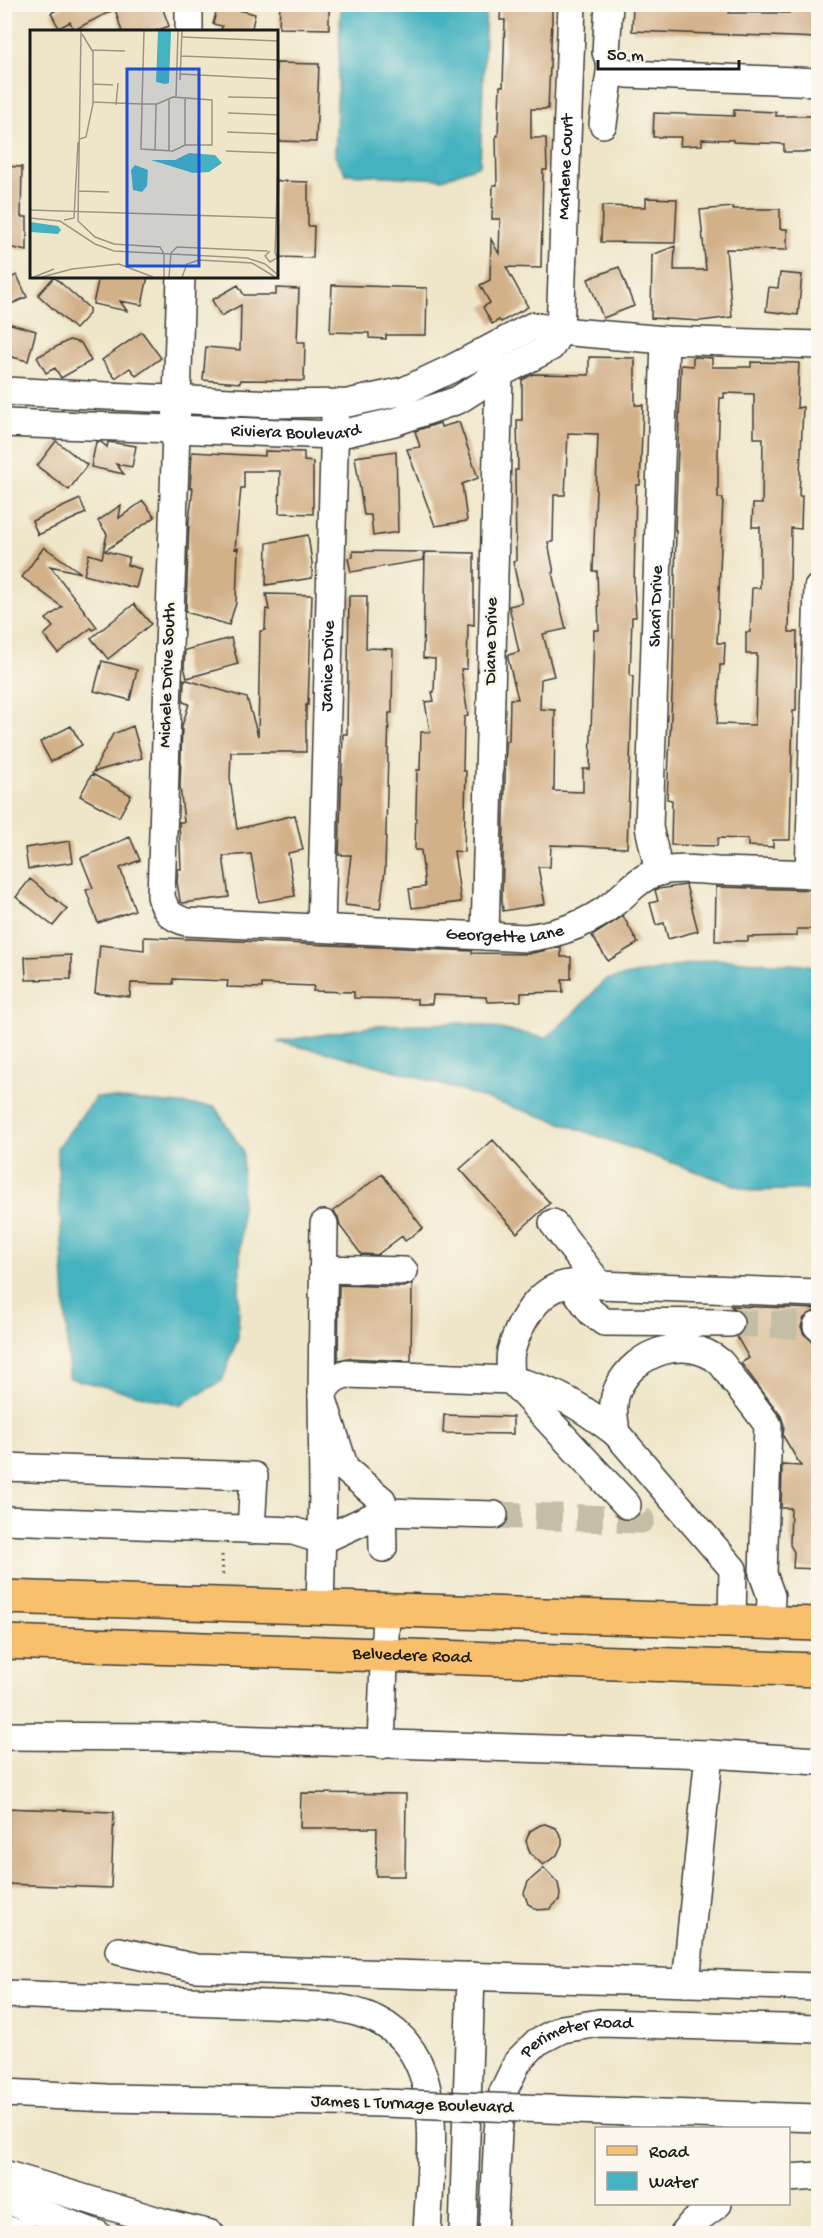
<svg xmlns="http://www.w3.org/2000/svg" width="823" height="2238" font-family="'Gochi Hand',sans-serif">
<rect width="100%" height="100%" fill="#fbf7ec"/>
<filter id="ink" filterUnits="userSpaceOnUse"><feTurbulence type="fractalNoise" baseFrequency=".0167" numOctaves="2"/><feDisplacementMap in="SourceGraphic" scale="12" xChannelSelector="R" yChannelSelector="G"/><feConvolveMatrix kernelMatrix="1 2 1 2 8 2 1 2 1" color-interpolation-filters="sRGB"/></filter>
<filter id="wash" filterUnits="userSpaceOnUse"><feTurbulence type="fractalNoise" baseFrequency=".008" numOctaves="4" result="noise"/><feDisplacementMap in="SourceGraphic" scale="24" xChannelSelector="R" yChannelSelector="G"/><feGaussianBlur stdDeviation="1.35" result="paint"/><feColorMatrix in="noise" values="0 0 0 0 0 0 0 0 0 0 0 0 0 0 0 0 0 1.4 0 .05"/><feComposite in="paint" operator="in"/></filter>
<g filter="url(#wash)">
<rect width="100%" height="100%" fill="#efe6c9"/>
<path fill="#44b2c0" stroke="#30676e" stroke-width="1.5" d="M341,5H486L480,165L442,179L346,174L335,156Z
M714,959L818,966V1189L751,1191L550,1119L408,1074L334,1054L277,1042L382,1025L470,1023L546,1038L575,1012L605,980Z
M96,1097L215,1107L243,1151L238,1337L222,1381L180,1405L69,1378L57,1148Z"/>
<g id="blocks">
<path fill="#d2b088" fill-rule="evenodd" d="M67,4H161L169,26L153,32H122L115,9L74,30L70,22L59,28L51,13Z
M280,4H329V29L279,28Z
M501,4H552V21L548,109H531V138H546L547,170H543L541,268L506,267L528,307L501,322L499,320L492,324L483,307L490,303L480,285L490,280L491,239L499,254L500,219H492L493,185H497L496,136H498L500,86H503L505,20H500Z
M633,4L687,7V4H712V9H730L729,13H789V4H818L819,38L632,31Z
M218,5L255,14L251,32H221L222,26L213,24Z
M276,63L319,64L316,142L276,141Z
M734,110L776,112V116H819V152H784V144L733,142V140L702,139V145L680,146L681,137H653L654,113L734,116Z
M4,166L22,167L21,217H27V251L4,246Z
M276,181L308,182V226H314L313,258L276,257Z
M646,198L677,199L675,243L601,242L602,206L646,207Z
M733,207V209H780V229H787V250L726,249L732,317L700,321L651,318L652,255L675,246L674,270H706L700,210Z
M619,267L634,306L603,318L588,279Z
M780,273L802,275L798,315L766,311L769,287L778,288Z
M17,275L27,297L4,307V281Z
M99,276H148L142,305L120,301L127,311L93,304Z
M54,277L89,308V314L75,329L38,295Z
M238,285L244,295H276V288L299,289L297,342H305L304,381L241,380L240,383L203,380L206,347L240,350L241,305L221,316L212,300Z
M332,285L427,288L426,335H386V339L369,338V333L330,332Z
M4,322L36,331L28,361L4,355Z
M142,332L161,358L136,376L130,368L115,378L102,360Z
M69,340L81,343L91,361L61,378L55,368L46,373L37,357Z
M589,357L635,358V405H643L640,485H636L634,584L636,617H632L630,676H633L627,848L551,845L550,867H538L545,904L503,911L502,899L506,741H509L510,699H518L508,659V655L519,652L509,606L522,603L513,562L516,561L515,470H518L517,420H522V380L533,374L589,375ZM568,433L598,434L593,571H597L599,630H594L590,769H583V792L554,791L555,710L540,709L541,679L554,676L543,634L566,629L552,573H554L548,542H553L554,495H565Z
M693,357L712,358V367H751V362L799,363L797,408L803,407L799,496H802L801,529L791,528L789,632H797L796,711H793L790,840H773V847L748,846V839L718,838L717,846L671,845L672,800L667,799L673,674L676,530H675L681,365L693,366ZM724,393L754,394V438H763L762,504H753L752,527H760V588H752L750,632H746V654H757L755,725L717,724L720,665H724L725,643H717L723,498H718V453L720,398H724Z
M459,422L478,478L462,484L467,521L435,526L407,449L420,447L415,431L440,423L441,427Z
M56,441L87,465L69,490L37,466Z
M96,442H101L107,447L108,442L136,446L132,467L116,464L124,474L91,467Z
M265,451L304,452V461L313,462V514L279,513L280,471H244V488H241L235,549L238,548L236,603L229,625L186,612L189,521L193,488H190L192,452L265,456Z
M396,451L398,532L373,536L371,515H364L355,457Z
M80,499L86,513L38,535L32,521Z
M143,501L155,517L105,551L129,557L127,565L141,569L136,588L84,575L89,554L102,558L107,534L98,521L121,505L119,518Z
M308,535L312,563V578L266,585L267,543Z
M44,547L81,573L50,566L97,627L93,630L91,628L58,653L44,635L53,627L46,619L62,607L22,577Z
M353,551L423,552L424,560L351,572L348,558L353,557Z
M425,552L474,553V625L468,624L467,669H461L468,716L464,717L463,771H466L464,852L454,851L461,902L412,908L409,889L425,887L421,850H415L417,770H420L421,732H430L425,702L434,701L432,692H434L435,659L423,658Z
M266,594L312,595L308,705H306V752H231L230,778L237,829L295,815L303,850L288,853L295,896L259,902L251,854L223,856L229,897L183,903L180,901L177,882L178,869H181L179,822H184L180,786L182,726L189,704L183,702L184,681V679L247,698L258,736L260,631L265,630L266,609L269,610Z
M349,596H367L366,648L393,649L392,713H389L385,870L380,909L345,905L351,855H339L343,734H347Z
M134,604L151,624L108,659L91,638Z
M231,638L238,664L187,678L184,667L185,650Z
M102,661L137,670L130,700L94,691Z
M71,726L82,745L51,762L40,742Z
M133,726L142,758L93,772L113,734Z
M92,774L131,795L119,817L80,796Z
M130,837L140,860L120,868L135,910L98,923L86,890L93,888L81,858Z
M70,841L73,862L28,869L25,848Z
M30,879L67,909L53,926L16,897Z
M686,885L698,931L668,939L664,923L656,925L650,903L658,901L655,890L658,889Z
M716,887L819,890V929H797V936L748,937V941H715Z
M623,916L638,943L608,961L592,936Z
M144,937L472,951V953L528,954L561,947V957H571V979H562L563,992L521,993V1001L487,1002L486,997L433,995L432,1004H417V999L354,998V992L313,991L314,986L262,984V988L227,987L228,981L173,979V984L131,983L130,997L95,993L100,945L144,950Z
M71,955V979L26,980L25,957Z
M493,1140L550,1203L517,1233L460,1169Z
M382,1174L423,1228L405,1241L402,1236L377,1255L361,1254L340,1226L338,1217L333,1211Z
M412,1284L411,1361L348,1358L338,1360L339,1285L404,1287Z
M731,1306L817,1309L804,1318L801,1327L804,1334L811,1340L819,1352V1569L793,1568L794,1552L790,1545L791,1508H781L782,1465L801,1466L783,1436L784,1425L781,1416L741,1363L749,1358L737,1337L743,1331L746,1323L743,1315Z
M444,1415L513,1417V1434L443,1433Z
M301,1793L406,1794L405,1876H376L377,1828H300Z
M4,1808L114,1812L111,1888L4,1884Z
M545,1824L556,1828L562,1838V1844L557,1855L543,1865L530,1853L526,1841L530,1831L540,1825Z
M544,1868L558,1883L560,1894L559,1900L550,1909L538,1910L528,1904L524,1893L528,1882Z"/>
</g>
</g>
<g filter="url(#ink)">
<use href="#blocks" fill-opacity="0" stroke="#3c3a36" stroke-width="1.5"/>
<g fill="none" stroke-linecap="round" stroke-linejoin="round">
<path stroke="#c5bea6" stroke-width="27" stroke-dasharray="27 14" stroke-linecap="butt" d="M730,1323L817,1326
M494,1515L641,1520L627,1505"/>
<g stroke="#3c3a36" stroke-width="30">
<g id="minor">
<path d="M189,32V4"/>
<path d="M611,65L627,74L818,82"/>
<path d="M603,124L611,65L606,52L609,4"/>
<path id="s1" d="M181,276L161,896C165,912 171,917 186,922L526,938C558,934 589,924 614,903C628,892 640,877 658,872C677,867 699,870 718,871C751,872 785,873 818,874"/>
<path id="s2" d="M560,331L572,4"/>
<path d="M481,353L499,374L485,936"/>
<path d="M4,391L275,404L348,403L404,391L453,368L533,326L560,331L665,340L818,345"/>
<path id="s3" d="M4,423L336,435L394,422L458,400L499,374L551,347L560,331"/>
<path id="s4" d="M659,872L649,827L665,340"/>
<path d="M809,874L818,588"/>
<path id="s5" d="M321,928L335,417"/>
<path d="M553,1223L599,1284"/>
<path d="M324,1224L322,1396L345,1469L382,1500L383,1548"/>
<path d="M323,1269L404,1271"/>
<path d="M571,1284L591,1312L604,1322L730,1323"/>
<path d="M817,1326H818"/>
<path d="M4,1467L254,1476L251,1530"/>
<path d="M627,1505L511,1380C511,1371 509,1360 511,1351C519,1323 539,1286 571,1284L818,1293"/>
<path d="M4,1520L293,1531L322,1540L383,1512L494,1515"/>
<path d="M320,1607L323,1492L322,1396C327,1383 334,1377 347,1374L511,1380C556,1390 580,1406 616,1433"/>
<path d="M732,1621L733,1569L616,1433C614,1417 611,1403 618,1388C635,1351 687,1334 720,1362C725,1367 730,1375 734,1381C746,1395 757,1410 768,1425L763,1574L771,1596L770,1623"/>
<path d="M4,1736L166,1737L709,1754L686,1983"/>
<path d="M381,1745L386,1610"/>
<path d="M709,1754L818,1761"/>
<path d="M119,1951L196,1968L818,1987"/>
<path d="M4,1994L322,2006C457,2017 431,2137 427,2234"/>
<path d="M4,2093L107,2098L383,2103"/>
<path d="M601,2111L818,2118"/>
<path d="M4,2174L162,2222L211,2234"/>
<path d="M788,2178L818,2176"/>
<path d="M4,2199L97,2234"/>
<path d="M4,2229L24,2234"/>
<path d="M463,2234L471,1976"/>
<path id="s6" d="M493,2234L498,2131L503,2092L518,2061L537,2042L562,2029L600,2023L818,2029"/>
<path d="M683,2234L692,2223L718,2204"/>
</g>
</g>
<g stroke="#3c3a36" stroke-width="36">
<g id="major">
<path d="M4,1597L818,1624"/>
<path id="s7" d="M4,1642L818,1670"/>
</g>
</g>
<path stroke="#3c3a36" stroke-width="3" stroke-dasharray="1.5 4.5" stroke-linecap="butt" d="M222,1555L223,1577"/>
<use href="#minor" stroke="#fff" stroke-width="27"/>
<use href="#major" stroke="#f8bf6c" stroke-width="33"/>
<g stroke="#3c3a36" stroke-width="30" stroke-linecap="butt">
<path id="minor-bridge" d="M383,2103L601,2111"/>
</g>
<use href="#minor-bridge" stroke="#fff" stroke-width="27"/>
</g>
</g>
<g text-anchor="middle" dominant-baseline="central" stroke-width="5" stroke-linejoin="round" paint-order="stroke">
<g font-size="18" fill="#1c1c1c" stroke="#fbf7ec">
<text stroke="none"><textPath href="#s2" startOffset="164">Marlene Court</textPath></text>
<text stroke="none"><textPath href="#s3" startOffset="292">Riviera Boulevard</textPath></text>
<text stroke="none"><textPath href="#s4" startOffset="267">Shari Drive</textPath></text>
<text transform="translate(492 641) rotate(-89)">Diane Drive</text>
<text stroke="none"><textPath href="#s5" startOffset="262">Janice Drive</textPath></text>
<text transform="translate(168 675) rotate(-88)">Michele Drive South</text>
<text stroke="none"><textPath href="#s1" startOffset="978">Georgette Lane</textPath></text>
<text stroke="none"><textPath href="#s7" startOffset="408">Belvedere Road</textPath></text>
<text stroke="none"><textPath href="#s6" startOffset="244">Perimeter Road</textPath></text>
<text transform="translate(412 2105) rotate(2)">James L Turnage Boulevard</text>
</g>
</g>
<g transform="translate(30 30)">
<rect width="248" height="248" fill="#efe6c9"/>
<path d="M128,1H141L139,53L135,54L126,52ZM159,123L185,125L192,133L179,142L163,143L121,130H145ZM105,135L118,140L117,156L112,162L103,160L101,140ZM0,192L28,196L31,200L28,204L1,202Z" fill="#44b2c0"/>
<path fill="none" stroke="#9b9584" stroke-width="1.5" d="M51,1L48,191L65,207L84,214M151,7L248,11M62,20L95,21M151,26L248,30M150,44L248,49M150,50L152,1M63,54L83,55M198,67L248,68M146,68L148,1M139,70V121M63,72L87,73L112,74H127L143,67L182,70V115H155L143,121L111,119V117L112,76V74L114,1M86,75L88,53M198,83L248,85M197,102L248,104M50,109L56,107L63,74V22L52,4M155,115V69M168,116L169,69M125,120L126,74M196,121L248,123M49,161L79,162M0,180L248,188M0,188L30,191L65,214L84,221L217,228L235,234L248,245M34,190L44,188L48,112M83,214L130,217L134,224V247M240,221L235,226L240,232L247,228L245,222M245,223L248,128M4,247L24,239M12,247L42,239L89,234L123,247M139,247L141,223L147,217L238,221M152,247L157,234L169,230L222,233L245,247"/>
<path fill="#1d4ed8" fill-opacity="0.15" stroke="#1d4ed8" stroke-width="3" d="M97,39H169V236H97Z"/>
<rect width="248" height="248" fill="none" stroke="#1c1c1c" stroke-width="3"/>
</g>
<rect width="823" height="2238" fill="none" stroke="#fbf7ec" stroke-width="24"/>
<rect x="595" y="2127" width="195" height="78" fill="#fbf7ec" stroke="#a29f99" stroke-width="1.5"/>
<rect x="607" y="2146" width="30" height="9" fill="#f8bf6c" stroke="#a29f99" stroke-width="1.5"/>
<text x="649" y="2157" font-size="18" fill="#1c1c1c">Road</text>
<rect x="607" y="2172" width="30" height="18" fill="#44b2c0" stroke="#a29f99" stroke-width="1.5"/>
<text x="649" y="2187" font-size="18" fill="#1c1c1c">Water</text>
<path d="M598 60v9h141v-9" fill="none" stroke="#1c1c1c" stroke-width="3"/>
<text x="607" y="60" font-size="18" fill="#1c1c1c" stroke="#fbf7ec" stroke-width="4.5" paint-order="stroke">50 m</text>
</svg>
